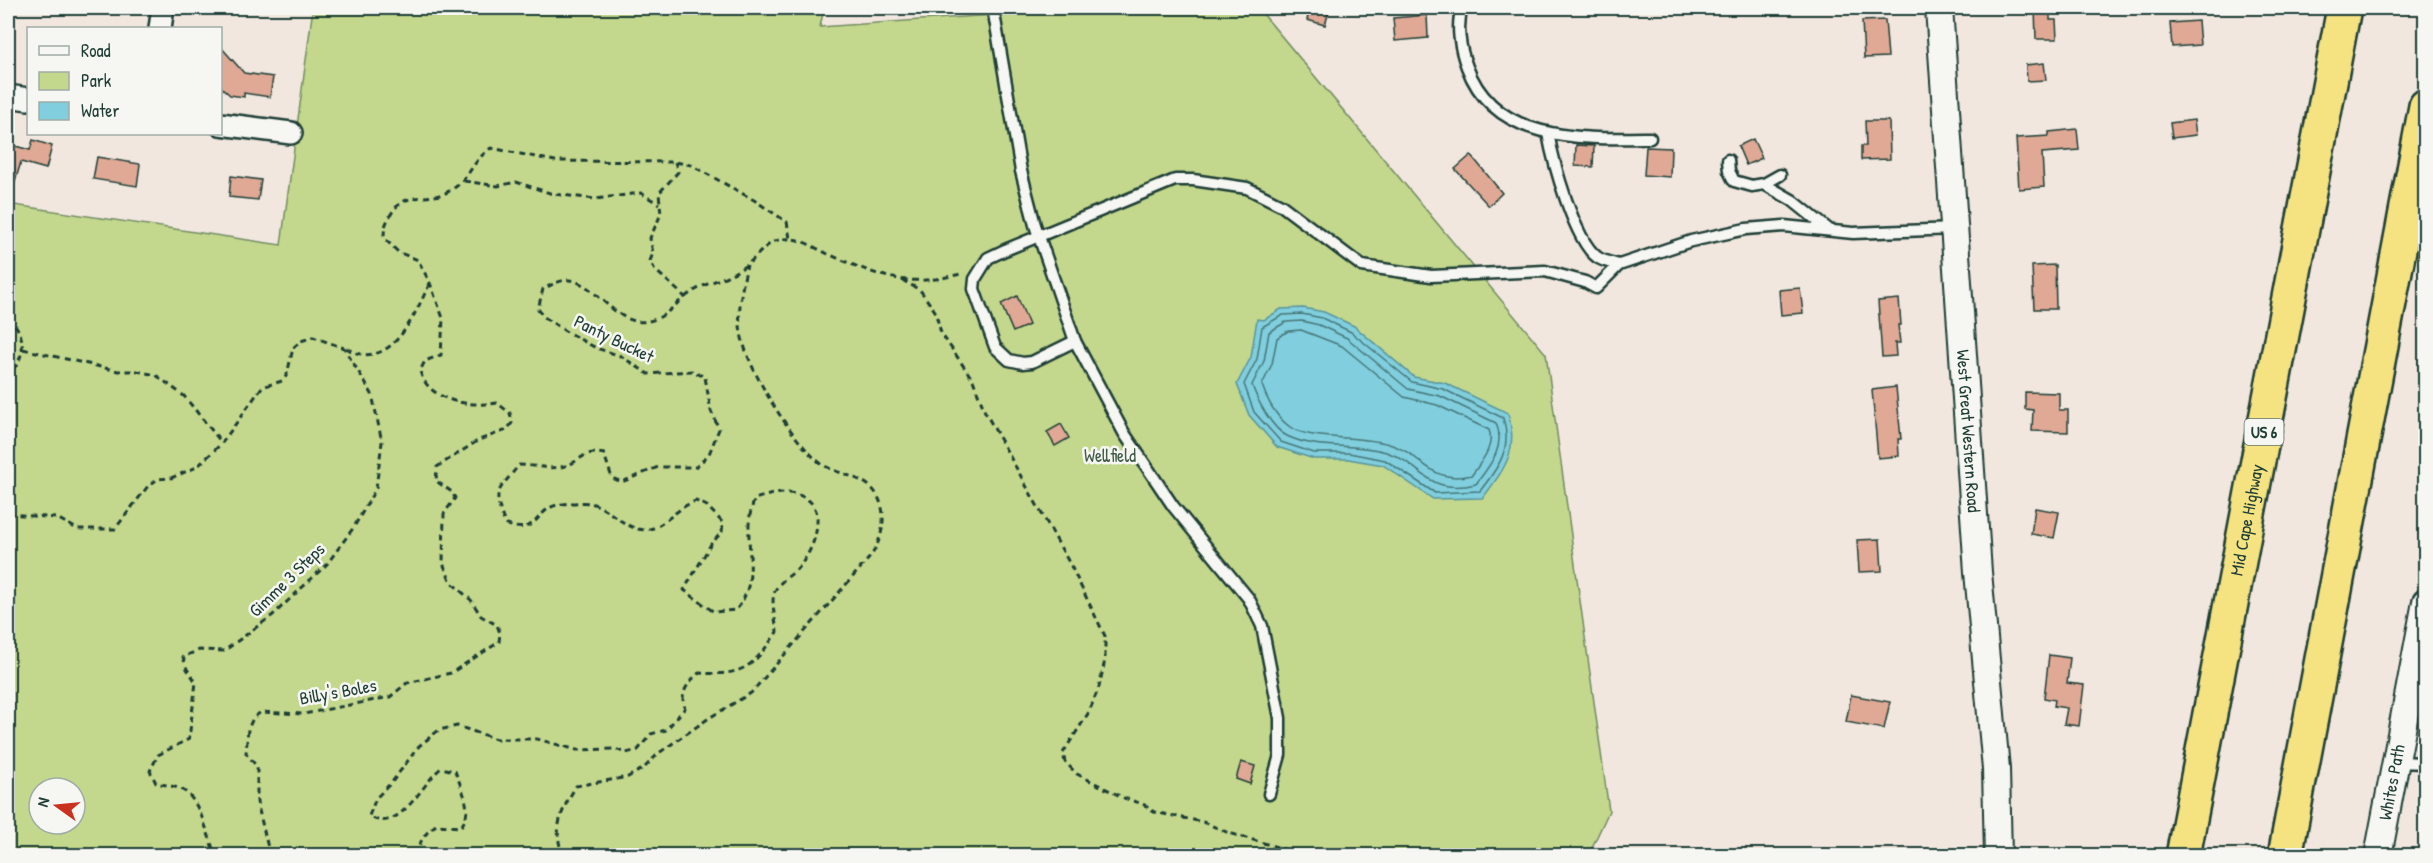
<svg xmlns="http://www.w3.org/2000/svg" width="2433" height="863" viewBox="0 0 2433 863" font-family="'Patrick Hand',sans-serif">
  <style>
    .green { fill: #c3d88d; stroke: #718a60; stroke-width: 1.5; fill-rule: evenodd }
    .water { fill: #80cede; stroke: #59949a; stroke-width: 1.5 }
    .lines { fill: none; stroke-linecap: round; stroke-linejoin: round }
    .shore { stroke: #467778; stroke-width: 1.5 }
    .building { fill: #dfa995; stroke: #1f3d34; stroke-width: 1.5 }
    .service-casing { stroke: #1f3d34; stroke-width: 15 }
    .minor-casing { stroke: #1f3d34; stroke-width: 26 }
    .tertiary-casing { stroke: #1f3d34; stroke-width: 30 }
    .motorway-casing { stroke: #1f3d34; stroke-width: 38 }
    .path { stroke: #1f3d34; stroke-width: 3; stroke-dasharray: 6 4.5; stroke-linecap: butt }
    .service { stroke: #f6f6f2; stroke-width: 10 }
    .minor { stroke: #f6f6f2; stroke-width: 21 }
    .tertiary { stroke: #f6f6f2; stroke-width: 26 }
    .motorway { stroke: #f5e382; stroke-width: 33 }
    .labels { text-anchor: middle; stroke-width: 5; stroke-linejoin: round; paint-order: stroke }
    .shield { fill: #f6f6f2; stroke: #60746d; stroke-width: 1.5 }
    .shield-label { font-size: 16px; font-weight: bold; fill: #1f3d34 }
    .street-label { font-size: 18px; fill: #1f3d34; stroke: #f6f6f2 }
    .park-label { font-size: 18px; fill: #405c46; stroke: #f6f6f2 }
  </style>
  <rect width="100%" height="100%" fill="#f1e7df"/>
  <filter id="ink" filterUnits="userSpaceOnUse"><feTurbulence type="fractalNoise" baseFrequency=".0167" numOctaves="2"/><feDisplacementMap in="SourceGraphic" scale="12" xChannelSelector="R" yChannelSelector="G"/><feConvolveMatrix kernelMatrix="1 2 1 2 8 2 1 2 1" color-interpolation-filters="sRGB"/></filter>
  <g filter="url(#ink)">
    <path class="green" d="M313,8H824L820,27L1092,8H1258L1546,354L1609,811L1588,856L8,855V204L281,245ZM39,788H75V824H39Z"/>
    <path class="water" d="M1303,308L1324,312L1354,326L1414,377L1445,383L1508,413C1519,452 1505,467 1483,498L1433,499L1383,465L1348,459H1314L1277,447L1249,415L1237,384L1251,357L1257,319L1264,320L1281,309Z"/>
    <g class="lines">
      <g class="shore">
        <path d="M1302,314L1322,318L1351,332L1412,382L1443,389L1503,418C1513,448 1498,468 1480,491L1435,493L1385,460L1349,453H1314L1281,442L1254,412L1244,384L1257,359L1262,327L1283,315Z"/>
        <path d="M1302,321L1319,325L1347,338L1408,389L1440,396L1496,423C1506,447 1490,465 1476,484C1425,496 1424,464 1386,452C1354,442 1318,451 1287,436C1272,429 1257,400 1252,385L1264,361L1269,332L1286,322Z"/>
        <path d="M1301,330L1342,346L1404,397L1437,405L1489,430C1495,446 1481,462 1472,475C1428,485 1424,454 1389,444C1363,435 1308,441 1290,427C1276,417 1267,400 1262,385L1272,364L1277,338L1288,331Z"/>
      </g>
    </g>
    <g class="building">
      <polygon points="1310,8 1330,8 1325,25 1307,20"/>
      <polygon points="2035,8 2050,8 2050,20 2056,20 2057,39 2036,39"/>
      <polygon points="1427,15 1428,38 1395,41 1393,18"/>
      <polygon points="1885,20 1888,57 1864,58 1862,21"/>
      <polygon points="2198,21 2200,45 2172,47 2170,23"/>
      <polygon points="220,46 244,73 273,77 270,97 244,93 244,97 230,95 220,86"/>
      <polygon points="2044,63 2046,80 2027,81 2026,65"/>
      <polygon points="2194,120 2196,135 2172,138 2170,123"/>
      <polygon points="1865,121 1889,121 1890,159 1861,160 1861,146 1866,146"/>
      <polygon points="2077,129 2079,150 2042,153 2044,187 2019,189 2016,138 2049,136 2049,132"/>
      <polygon points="1753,139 1762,158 1746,165 1738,146"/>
      <polygon points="33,140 52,146 46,169 21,162 11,195 8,195 8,144 30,150"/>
      <polygon points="1576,145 1594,146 1593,167 1575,166"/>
      <polygon points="1646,147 1671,148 1670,177 1644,175"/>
      <polygon points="1471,155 1502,193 1489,206 1455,169"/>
      <polygon points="97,157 140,164 137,186 93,179"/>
      <polygon points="231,176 261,180 258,200 229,197"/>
      <polygon points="2055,265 2056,309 2034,309 2032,266"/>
      <polygon points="1800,288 1803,313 1781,315 1779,290"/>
      <polygon points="1017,296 1029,325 1013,332 1001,304"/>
      <polygon points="1899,299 1901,325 1898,325 1900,343 1895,343 1896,356 1882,357 1878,301"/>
      <polygon points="1896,387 1901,439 1898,439 1899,456 1878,458 1872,390"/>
      <polygon points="2025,392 2059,393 2059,410 2068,410 2068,432 2032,431 2033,410 2025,409"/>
      <polygon points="1061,424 1069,438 1055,446 1047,432"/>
      <polygon points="2035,508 2059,512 2054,538 2031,534"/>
      <polygon points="1880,539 1882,571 1859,572 1857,540"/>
      <polygon points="2049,655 2070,658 2067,683 2084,685 2079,726 2064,724 2067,708 2054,706 2055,700 2044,698"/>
      <polygon points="1851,695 1890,702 1884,729 1846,722"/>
      <polygon points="1241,762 1255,766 1250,784 1236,779"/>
    </g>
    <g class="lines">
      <defs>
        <g id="service">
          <polyline points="993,8 1021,171 1035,225 1075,341 1124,433 1173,506 1249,599 1262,626 1280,718 1280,755 1269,794"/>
          <path d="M1462,8C1456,26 1460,49 1467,67C1495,143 1582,139 1650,138"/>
          <path d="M1548,133C1553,161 1574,240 1597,257C1602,261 1612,263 1619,265"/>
          <polyline points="1728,160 1729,171 1734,181 1752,186 1764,184"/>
          <polyline points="1780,175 1764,184 1792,200 1828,229"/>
          <polyline points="1075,341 1032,362 1023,363 1009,360 995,347 974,289 975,279 988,258 1005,250 1175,180 1193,180 1247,188 1281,205 1362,266 1431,276 1545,271 1585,282 1596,288 1619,265 1691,241 1746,229 1784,226 1853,233 1954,229"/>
          <polyline points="2396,762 2426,763"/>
        </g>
        <g id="minor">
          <polyline points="160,28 163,8"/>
          <polyline points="8,96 28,99"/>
          <polyline points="220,124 291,133"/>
        </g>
        <g id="tertiary">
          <path id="s1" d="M1939,8L1978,572L1996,769L1998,856"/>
          <path id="s2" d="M2378,856L2426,602"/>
        </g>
        <g id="motorway">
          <path id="s3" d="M2183,856L2344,8"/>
          <polyline points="2285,856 2426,106"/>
        </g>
      </defs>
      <use href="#service" class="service-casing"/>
      <use href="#minor" class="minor-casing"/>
      <use href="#tertiary" class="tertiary-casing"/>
      <use href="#motorway" class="motorway-casing"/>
      <g class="path">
        <polyline points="464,181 498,186 516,182 553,194 595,199 641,193 659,204"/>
        <polyline points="902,280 920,290 935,311 941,333 973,380 985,412 1071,566 1105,636 1105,660 1099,687 1089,712 1063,753 1065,762 1077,774 1124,798 1143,804 1154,812 1203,822 1229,833 1284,849"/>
        <path d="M685,297C704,282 725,280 745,266C760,256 767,237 790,239C802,239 817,249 828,254C881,277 905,289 964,273"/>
        <path d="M8,317C23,331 27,348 16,366L8,370"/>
        <path d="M346,348C391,375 415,313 430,283"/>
        <polyline points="23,349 118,371 137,371 156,375 184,396 222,443"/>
        <path d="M8,514L57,518L77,529H115L148,486L158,479L171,478L197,467L222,443L262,387L282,381L287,375L293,348L301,341L313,337L344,348L372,394L382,442L376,488L354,527L327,564L273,615L224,651L199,650L183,657L187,669L196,682L189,739L158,755L150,771L156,783C165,785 176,786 184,791C199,800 210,839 215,856"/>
        <path d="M270,856L257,802V767L246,753L248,729L253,718L261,712L304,714L390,697L407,683L451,673L499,642L500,633L497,625L481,616L471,600L451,582L443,563L444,514L455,498L452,492L436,481L437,467L479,440L507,430L512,423L510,413L497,403C471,407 428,402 420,371L425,361L441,355L443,318L430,283L418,260L398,252L384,238C384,229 385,224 390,216C406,186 430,206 454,188C471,176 472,161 491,148L555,161L675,162L691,165L754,200L787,222L790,238"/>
        <path d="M417,856C420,840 423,835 436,825L460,827C475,812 461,788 455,771L441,768C422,783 399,836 369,816L376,798L392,782L419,746L439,730L457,726L496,739H537L577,750L615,749L626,753L638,750L651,734L666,730L685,708C679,694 688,682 699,673C743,676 752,668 777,632C776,620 770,602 775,591C780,581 787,578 795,571C808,558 817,539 817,521C818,511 813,502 805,498C790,489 770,494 755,499C738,535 765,575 736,610L714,612L684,590L711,544L722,532L723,523L707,506L696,501C678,507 668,522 653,528C629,537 611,507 590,503C581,502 566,503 557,505C535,510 538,537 505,524C492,489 497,493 519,465C535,465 553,471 568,465C583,459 584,450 604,454L612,478L622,482L658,467H696L709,454L719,429L711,411L705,377L692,371L648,374L621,356L596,348L565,331L544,317L538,309L543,289C551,285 559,280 569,280C600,283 619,338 660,317C669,312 677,303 685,297L655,270L650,261L653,253L650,238L661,214L659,193L678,172L675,162"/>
        <path d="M563,856C552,827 562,810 576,786L628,777L644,768L659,753L709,718L751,693L871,556C883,537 889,512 875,492C863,475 835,475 819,462C791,439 747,369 741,333C737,310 742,288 747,265"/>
      </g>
      <use href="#service" class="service"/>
      <use href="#minor" class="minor"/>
      <use href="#tertiary" class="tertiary"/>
      <use href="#motorway" class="motorway"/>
    </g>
  </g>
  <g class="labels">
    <rect class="shield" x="2244.5" y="419" width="39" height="26" rx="4.5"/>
    <g class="shield-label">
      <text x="2264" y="438">US 6</text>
    </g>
    <g class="street-label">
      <text transform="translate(614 339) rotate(26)" y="6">Panty Bucket</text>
      <text dy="6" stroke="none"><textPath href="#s1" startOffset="424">West Great Western Road</textPath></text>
      <text dy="6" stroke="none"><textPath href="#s3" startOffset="342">Mid Cape Highway</textPath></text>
      <text transform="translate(287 580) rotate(-44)" y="6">Gimme 3 Steps</text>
      <text transform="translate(338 692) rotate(-10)" y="6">Billy's Boles</text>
      <text dy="6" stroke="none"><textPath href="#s2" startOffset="75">Whites Path</textPath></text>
    </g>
    <g class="park-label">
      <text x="1110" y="462">Wellfield</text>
    </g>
  </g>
  <rect width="2433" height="863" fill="none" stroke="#f6f6f2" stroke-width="30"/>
  <rect x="15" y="15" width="2403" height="833" fill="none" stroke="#1f3d34" stroke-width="2" filter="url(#ink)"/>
  <rect x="27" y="27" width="195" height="108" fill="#f6f6f2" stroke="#a0aca6" stroke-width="1.5"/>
  <rect x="39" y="46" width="30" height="9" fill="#f6f6f2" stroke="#a0aca6" stroke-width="1.5"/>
  <text x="81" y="57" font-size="18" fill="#1f3d34">Road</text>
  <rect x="39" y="72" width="30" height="18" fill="#c3d88d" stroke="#a0aca6" stroke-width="1.5"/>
  <text x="81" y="87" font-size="18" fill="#1f3d34">Park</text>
  <rect x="39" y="102" width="30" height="18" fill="#80cede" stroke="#a0aca6" stroke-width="1.5"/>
  <text x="81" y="117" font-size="18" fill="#1f3d34">Water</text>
  <g transform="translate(57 806) rotate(285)"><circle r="28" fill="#f6f6f2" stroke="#a0aca6" stroke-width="1.5"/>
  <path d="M0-4.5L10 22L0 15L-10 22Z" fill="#c8321e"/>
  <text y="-9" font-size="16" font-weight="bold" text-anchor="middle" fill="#1f3d34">N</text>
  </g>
</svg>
